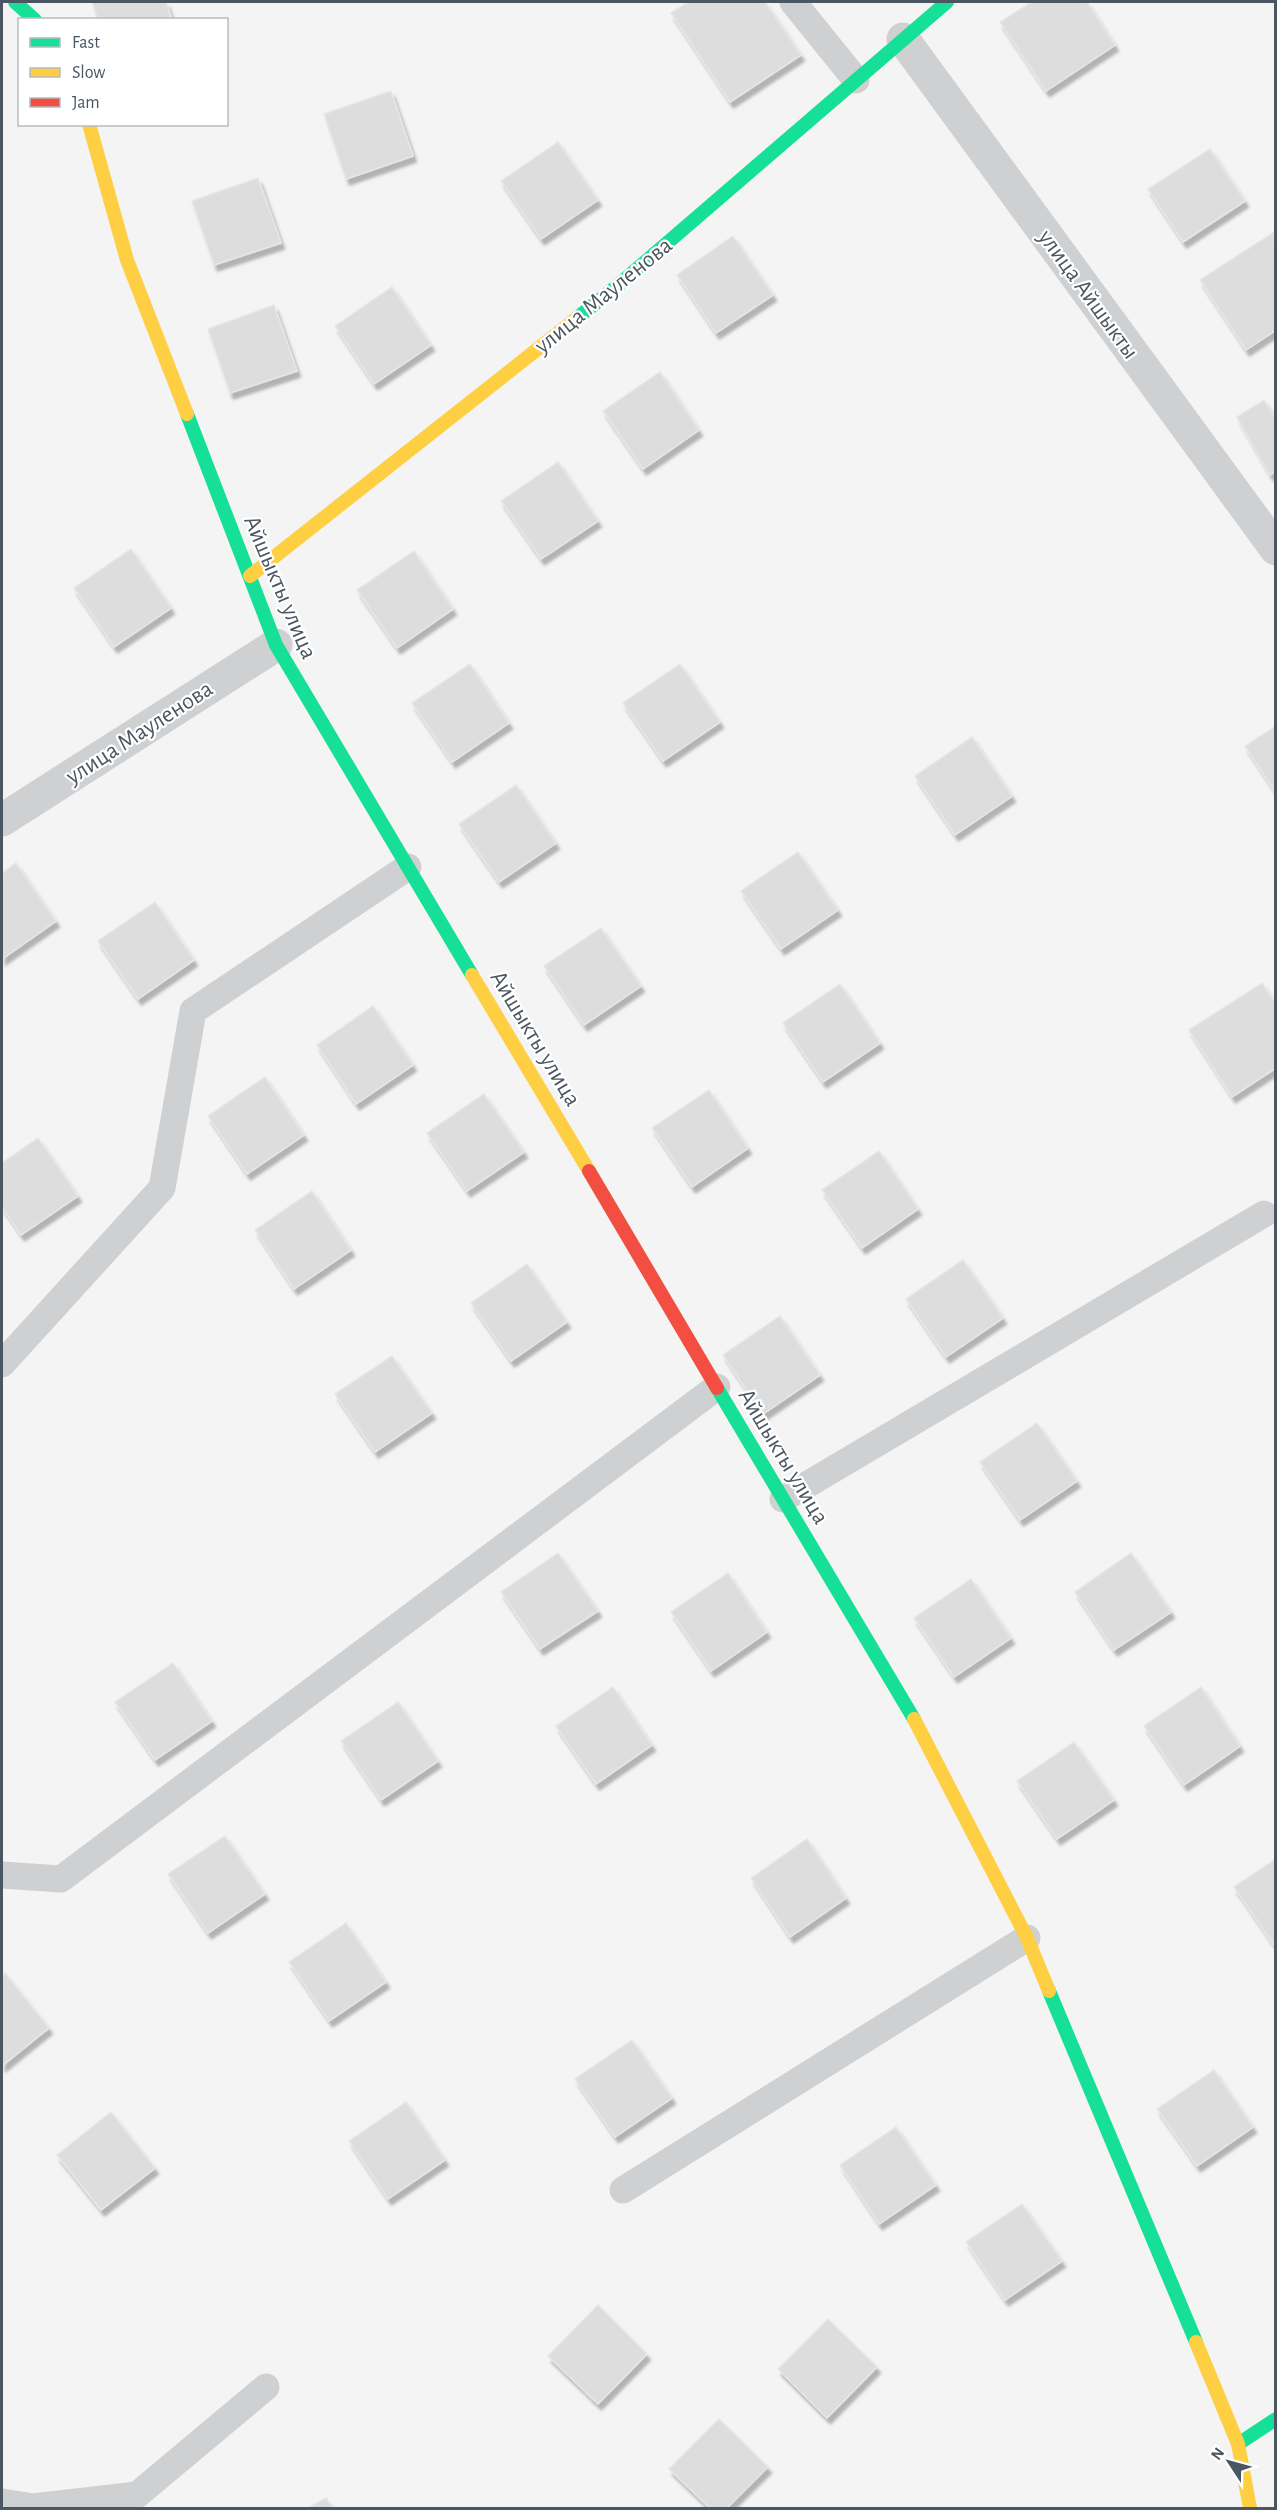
<svg xmlns="http://www.w3.org/2000/svg" width="1277" height="2510" viewBox="0 0 1277 2510" font-family="'Alegreya Sans',sans-serif">
  <style>
    .building { fill: #ddddde; stroke: #e5e6e7; stroke-width: 1.5; filter: url(#shadow) }
    .lines { fill: none; stroke-linecap: round; stroke-linejoin: round }
    .lane { stroke: #ced0d2; stroke-width: 27 }
    .street { stroke: #ced0d2; stroke-width: 33 }
    .fast { stroke: #16e098; stroke-width: 14 }
    .slow { stroke: #ffcf43; stroke-width: 14 }
    .jam { stroke: #f24e42; stroke-width: 14 }
    .labels { text-anchor: middle; stroke-width: 4.5; stroke-linejoin: round; paint-order: stroke }
    .street-label { font-size: 24px; fill: #4a5661; stroke: #fff }
  </style>
  <defs>
    <filter id="shadow"><feDropShadow dx="3.5" dy="6" stdDeviation="1.5" flood-color="#0004"/></filter>
  </defs>
  <rect width="100%" height="100%" fill="#f4f4f4"/>
  <g class="building">
    <polygon points="92,2 166,2 172,20 98,20"/>
    <polygon points="688,2 765,2 801,55 730,102 671,13"/>
    <polygon points="1032,2 1087,2 1115,45 1046,91 1000,22"/>
    <polygon points="391,91 413,156 346,179 324,114"/>
    <polygon points="558,142 598,200 541,239 501,181"/>
    <polygon points="1210,149 1245,201 1183,242 1148,189"/>
    <polygon points="258,178 281,243 214,265 192,201"/>
    <polygon points="1274,232 1276,330 1246,350 1200,280"/>
    <polygon points="733,236 773,295 716,333 677,275"/>
    <polygon points="392,287 431,345 374,384 335,326"/>
    <polygon points="274,305 297,371 230,393 208,329"/>
    <polygon points="660,372 699,430 643,469 603,411"/>
    <polygon points="1264,400 1276,421 1276,471 1270,475 1237,417"/>
    <polygon points="558,462 598,521 541,559 501,501"/>
    <polygon points="131,549 171,608 114,647 74,588"/>
    <polygon points="414,551 453,609 397,648 357,590"/>
    <polygon points="470,664 509,723 452,762 412,703"/>
    <polygon points="680,664 720,722 663,761 623,703"/>
    <polygon points="1276,726 1276,793 1245,746"/>
    <polygon points="972,737 1012,796 955,835 915,776"/>
    <polygon points="516,785 556,843 499,882 459,824"/>
    <polygon points="798,852 838,910 781,949 741,891"/>
    <polygon points="16,863 56,921 2,959 2,873"/>
    <polygon points="155,902 194,960 138,999 98,941"/>
    <polygon points="601,928 641,986 584,1025 544,966"/>
    <polygon points="1262,983 1276,1004 1276,1068 1232,1097 1189,1030"/>
    <polygon points="840,984 880,1043 823,1082 783,1023"/>
    <polygon points="373,1006 413,1065 356,1104 317,1045"/>
    <polygon points="265,1077 304,1135 247,1174 208,1116"/>
    <polygon points="709,1090 748,1148 692,1187 652,1128"/>
    <polygon points="484,1094 524,1152 467,1191 427,1133"/>
    <polygon points="38,1138 78,1196 21,1235 2,1207 2,1163"/>
    <polygon points="879,1151 918,1209 862,1248 822,1190"/>
    <polygon points="312,1191 351,1250 294,1289 255,1230"/>
    <polygon points="963,1260 1003,1318 946,1357 906,1299"/>
    <polygon points="527,1264 567,1322 511,1361 471,1303"/>
    <polygon points="780,1316 820,1375 763,1414 723,1355"/>
    <polygon points="392,1356 432,1413 375,1452 335,1394"/>
    <polygon points="1037,1423 1077,1481 1020,1520 980,1462"/>
    <polygon points="558,1553 598,1611 540,1649 501,1592"/>
    <polygon points="1131,1553 1171,1612 1114,1650 1075,1592"/>
    <polygon points="728,1573 767,1632 711,1671 671,1612"/>
    <polygon points="971,1579 1011,1638 954,1677 914,1618"/>
    <polygon points="173,1663 212,1721 155,1760 115,1702"/>
    <polygon points="613,1687 652,1745 596,1784 556,1726"/>
    <polygon points="1201,1687 1240,1746 1184,1785 1144,1726"/>
    <polygon points="398,1702 438,1761 381,1800 341,1741"/>
    <polygon points="1074,1742 1114,1800 1057,1839 1017,1781"/>
    <polygon points="225,1836 265,1894 208,1933 168,1874"/>
    <polygon points="807,1839 846,1898 790,1937 751,1878"/>
    <polygon points="1276,1859 1276,1944 1274,1945 1234,1887"/>
    <polygon points="346,1923 386,1982 329,2021 289,1962"/>
    <polygon points="5,1973 49,2028 2,2066 2,1976"/>
    <polygon points="632,2040 672,2098 615,2137 575,2079"/>
    <polygon points="1214,2070 1253,2127 1197,2166 1157,2109"/>
    <polygon points="406,2102 445,2160 388,2199 349,2141"/>
    <polygon points="111,2112 155,2168 101,2210 57,2155"/>
    <polygon points="896,2127 936,2185 879,2224 840,2165"/>
    <polygon points="1022,2204 1062,2261 1005,2300 966,2242"/>
    <polygon points="598,2305 647,2354 598,2404 548,2356"/>
    <polygon points="828,2319 877,2367 827,2418 778,2369"/>
    <polygon points="719,2419 768,2467 727,2508 710,2508 669,2469"/>
    <polygon points="326,2498 333,2508 308,2508"/>
  </g>
  <g class="lines">
    <g class="lane">
      <polyline points="793,2 856,80"/>
      <polyline points="2,1364 162,1188 193,1011 408,867"/>
      <polyline points="783,1499 1264,1214"/>
      <polyline points="2,1875 61,1879 717,1387"/>
      <polyline points="623,2190 1027,1938"/>
      <polyline points="2,2502 33,2507 137,2495 266,2387"/>
    </g>
    <g class="street">
      <polyline points="903,39 1276,549"/>
      <polyline points="2,820 276,645"/>
    </g>
    <g class="fast">
      <polyline points="15,2 35,20"/>
      <polyline points="577,318 616,287 947,2"/>
      <polyline points="187,414 276,645 472,975"/>
      <polyline points="717,1388 914,1719"/>
      <polyline points="1049,1991 1196,2342"/>
      <polyline points="1238,2444 1276,2419"/>
    </g>
    <g class="slow">
      <polyline points="89,124 127,260 187,414"/>
      <polyline points="250,576 577,318"/>
      <polyline points="472,975 589,1171"/>
      <polyline points="914,1719 1027,1938 1049,1991"/>
      <polyline points="1196,2342 1238,2444 1250,2508"/>
    </g>
    <polyline class="jam" points="589,1171 717,1388"/>
  </g>
  <g class="labels">
    <g class="street-label">
      <text transform="translate(1089 294) rotate(54)" y="8">улица Айшыкты</text>
      <text transform="translate(603 295) rotate(-39)" y="8">улица Мауленова</text>
      <text transform="translate(281 587) rotate(67)" y="8">Айшыкты улица</text>
      <text transform="translate(139 732) rotate(-33)" y="8">улица Мауленова</text>
      <text transform="translate(536 1038) rotate(59)" y="8">Айшыкты улица</text>
      <text transform="translate(784 1456) rotate(59)" y="8">Айшыкты улица</text>
    </g>
  </g>
  <rect width="1277" height="2510" fill="none" stroke="#4a5661" stroke-width="6"/>
  <rect x="18" y="18" width="210" height="108" fill="#ffffff" stroke="#b7bbc0" stroke-width="1.5"/>
  <rect x="30" y="38" width="30" height="9" fill="#16e098" stroke="#b7bbc0" stroke-width="1.5"/>
  <text x="72" y="48" font-size="18" fill="#4a5661">Fast</text>
  <rect x="30" y="68" width="30" height="9" fill="#ffcf43" stroke="#b7bbc0" stroke-width="1.5"/>
  <text x="72" y="78" font-size="18" fill="#4a5661">Slow</text>
  <rect x="30" y="98" width="30" height="9" fill="#f24e42" stroke="#b7bbc0" stroke-width="1.5"/>
  <text x="72" y="108" font-size="18" fill="#4a5661">Jam</text>
  <g transform="translate(1229 2462) rotate(306)" stroke="#ffffff" stroke-width="4.5" paint-order="stroke">
  <path d="M0-4.5L10 22L0 15L-10 22Z" fill="#4a5661"/>
  <text y="-9" font-size="16" font-weight="bold" text-anchor="middle" fill="#4a5661">N</text>
  </g>
</svg>
